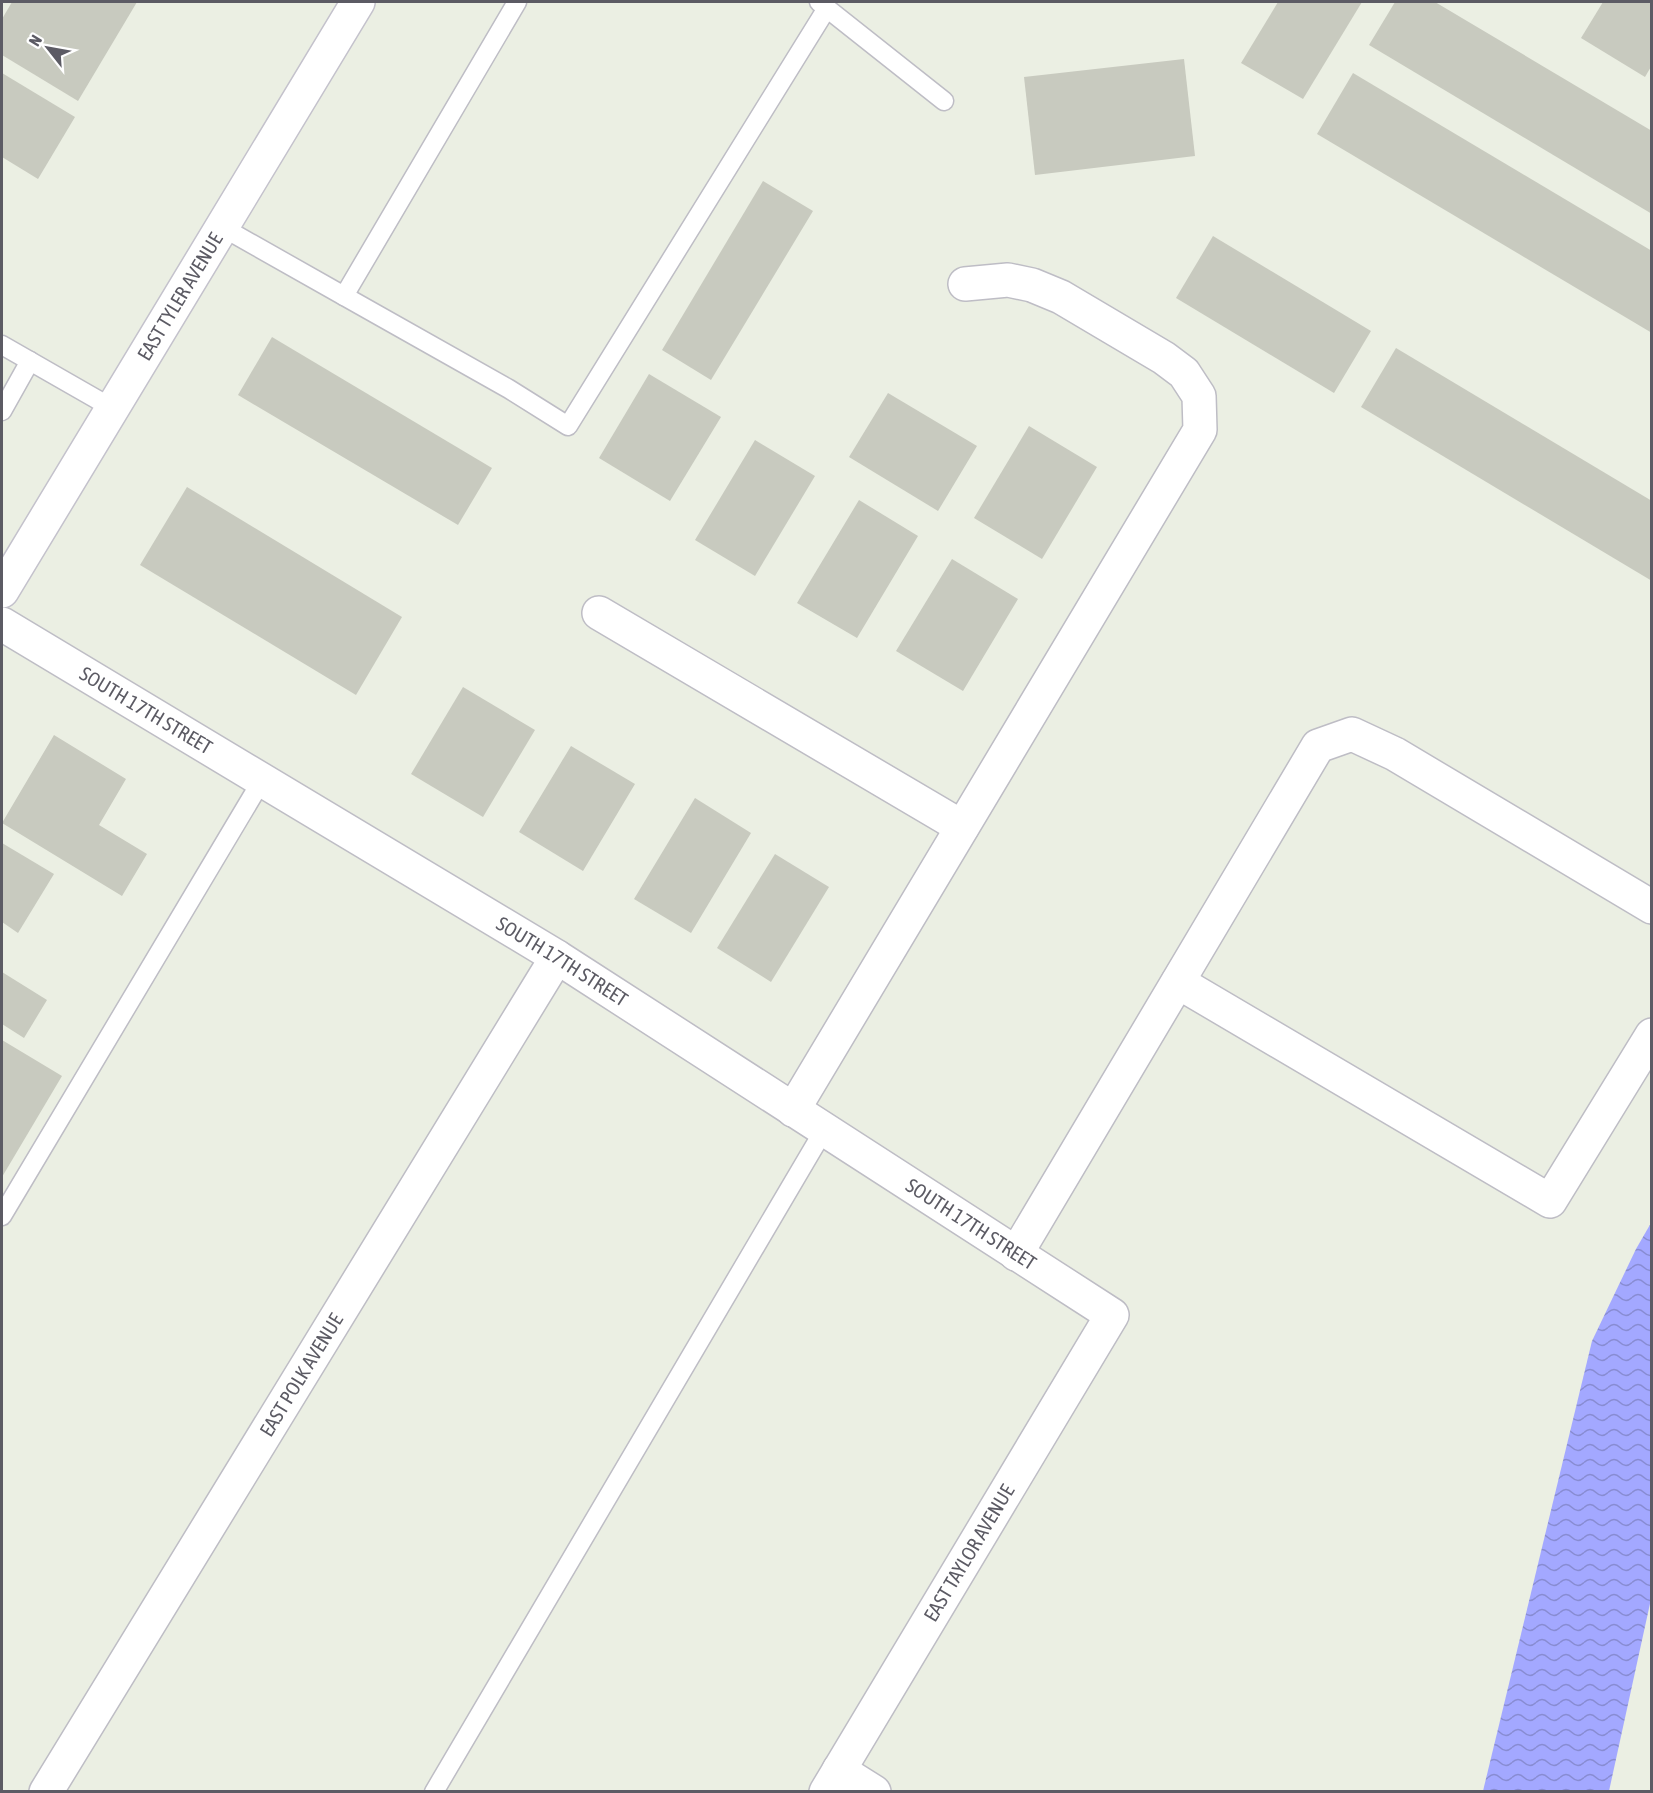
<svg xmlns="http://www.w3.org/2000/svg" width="1653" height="1793" viewBox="0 0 1653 1793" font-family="'Asap Condensed',sans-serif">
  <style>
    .water { fill: url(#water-waves) }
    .building { fill: #c8cabf }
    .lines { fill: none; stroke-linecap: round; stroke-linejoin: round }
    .service-casing { stroke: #bebdc5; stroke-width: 21 }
    .minor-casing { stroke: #bebdc5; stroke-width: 36 }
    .secondary-casing { stroke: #c4c2cc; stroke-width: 36 }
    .service { stroke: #fff; stroke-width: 18 }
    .minor { stroke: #fff; stroke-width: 33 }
    .secondary { stroke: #fff; stroke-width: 33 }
    .labels { text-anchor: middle; stroke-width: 4.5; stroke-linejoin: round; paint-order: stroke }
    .street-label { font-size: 20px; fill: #5c5b64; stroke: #fff }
  </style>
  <defs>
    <pattern id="water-waves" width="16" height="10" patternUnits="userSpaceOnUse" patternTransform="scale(1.5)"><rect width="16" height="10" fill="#a3a8ff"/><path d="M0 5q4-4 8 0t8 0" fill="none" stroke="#888cd2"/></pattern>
  </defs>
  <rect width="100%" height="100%" fill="#ebefe3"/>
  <polygon class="water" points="1651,1223 1651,1599 1609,1791 1483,1791 1592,1341 1636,1249"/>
  <g class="building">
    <polygon points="12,2 137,2 78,101 2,55 2,19"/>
    <polygon points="1278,2 1362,2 1303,99 1241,63"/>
    <polygon points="1395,2 1435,2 1652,131 1652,214 1369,45"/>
    <polygon points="1603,2 1652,2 1652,65 1645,77 1581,38"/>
    <polygon points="1184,59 1195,156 1035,175 1024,77"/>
    <polygon points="2,73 75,117 38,179 2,157"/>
    <polygon points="1353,73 1652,251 1652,333 1317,134"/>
    <polygon points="763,181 813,211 711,380 662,350"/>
    <polygon points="1213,236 1371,331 1334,393 1176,298"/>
    <polygon points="272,337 492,468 458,525 238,395"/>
    <polygon points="1396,348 1652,501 1652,581 1361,407"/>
    <polygon points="649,374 721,417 670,501 599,458"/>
    <polygon points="888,393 977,446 938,511 849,457"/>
    <polygon points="1029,426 1097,467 1042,559 974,518"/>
    <polygon points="755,440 815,476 755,576 695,540"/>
    <polygon points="187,487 402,617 356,695 140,565"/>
    <polygon points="859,500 918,536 857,638 797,603"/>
    <polygon points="952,559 1018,599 963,691 896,651"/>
    <polygon points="463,687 535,730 483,817 411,774"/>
    <polygon points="54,735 126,779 99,825 147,854 122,896 2,823"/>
    <polygon points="571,746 635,784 583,871 519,832"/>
    <polygon points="695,798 751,833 691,933 634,899"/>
    <polygon points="2,843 54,874 18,933 2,922"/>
    <polygon points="775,854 829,887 771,982 717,948"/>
    <polygon points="2,972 47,1000 24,1038 2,1024"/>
    <polygon points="2,1040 62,1076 2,1177"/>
  </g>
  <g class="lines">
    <defs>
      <g id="service">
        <polyline points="819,2 944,101"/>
        <polyline points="222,227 344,296 517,2"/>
        <polyline points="344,296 509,389 568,426 827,8"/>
        <polyline points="2,345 112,408"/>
        <polyline points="2,411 30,361"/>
        <polyline points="2,1216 262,780"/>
        <polyline points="434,1792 824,1130"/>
      </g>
      <g id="minor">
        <polyline points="599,613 962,827"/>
        <path id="s1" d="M2,624L557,957L1112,1315L826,1792"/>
        <polyline points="1178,982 1550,1201 1652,1035"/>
        <polyline points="793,1110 1200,430 1199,396 1184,373 1164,358 1061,297 1032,285 1008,280 965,284"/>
        <polyline points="1016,1254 1318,746 1352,734 1395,754 1652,907"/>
        <polyline points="839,1770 874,1792"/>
        <path id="s2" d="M46,1792L557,957"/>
      </g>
      <g id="secondary">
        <path id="s3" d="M2,591L358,2"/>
      </g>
    </defs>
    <use href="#service" class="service-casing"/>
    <use href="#minor" class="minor-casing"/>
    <use href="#secondary" class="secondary-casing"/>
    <use href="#service" class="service"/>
    <use href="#minor" class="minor"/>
    <use href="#secondary" class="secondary"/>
  </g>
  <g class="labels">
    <g class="street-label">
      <text dy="7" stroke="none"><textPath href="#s3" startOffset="344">EAST TYLER AVENUE</textPath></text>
      <text dy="7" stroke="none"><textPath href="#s1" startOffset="168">SOUTH 17TH STREET</textPath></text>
      <text dy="7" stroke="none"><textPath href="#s1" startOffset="654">SOUTH 17TH STREET</textPath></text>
      <text dy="7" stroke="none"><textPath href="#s1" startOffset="1140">SOUTH 17TH STREET</textPath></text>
      <text dy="7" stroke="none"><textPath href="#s2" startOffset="489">EAST POLK AVENUE</textPath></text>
      <text transform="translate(969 1553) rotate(-59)" y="7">EAST TAYLOR AVENUE</text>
    </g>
  </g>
  <rect width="1653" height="1793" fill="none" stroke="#5c5b64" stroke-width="6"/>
  <g transform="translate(48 48) rotate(301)" stroke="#ffffff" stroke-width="4.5" paint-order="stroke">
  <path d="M0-4.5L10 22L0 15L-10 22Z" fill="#5c5b64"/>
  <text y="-9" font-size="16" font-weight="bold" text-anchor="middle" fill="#5c5b64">N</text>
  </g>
</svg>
